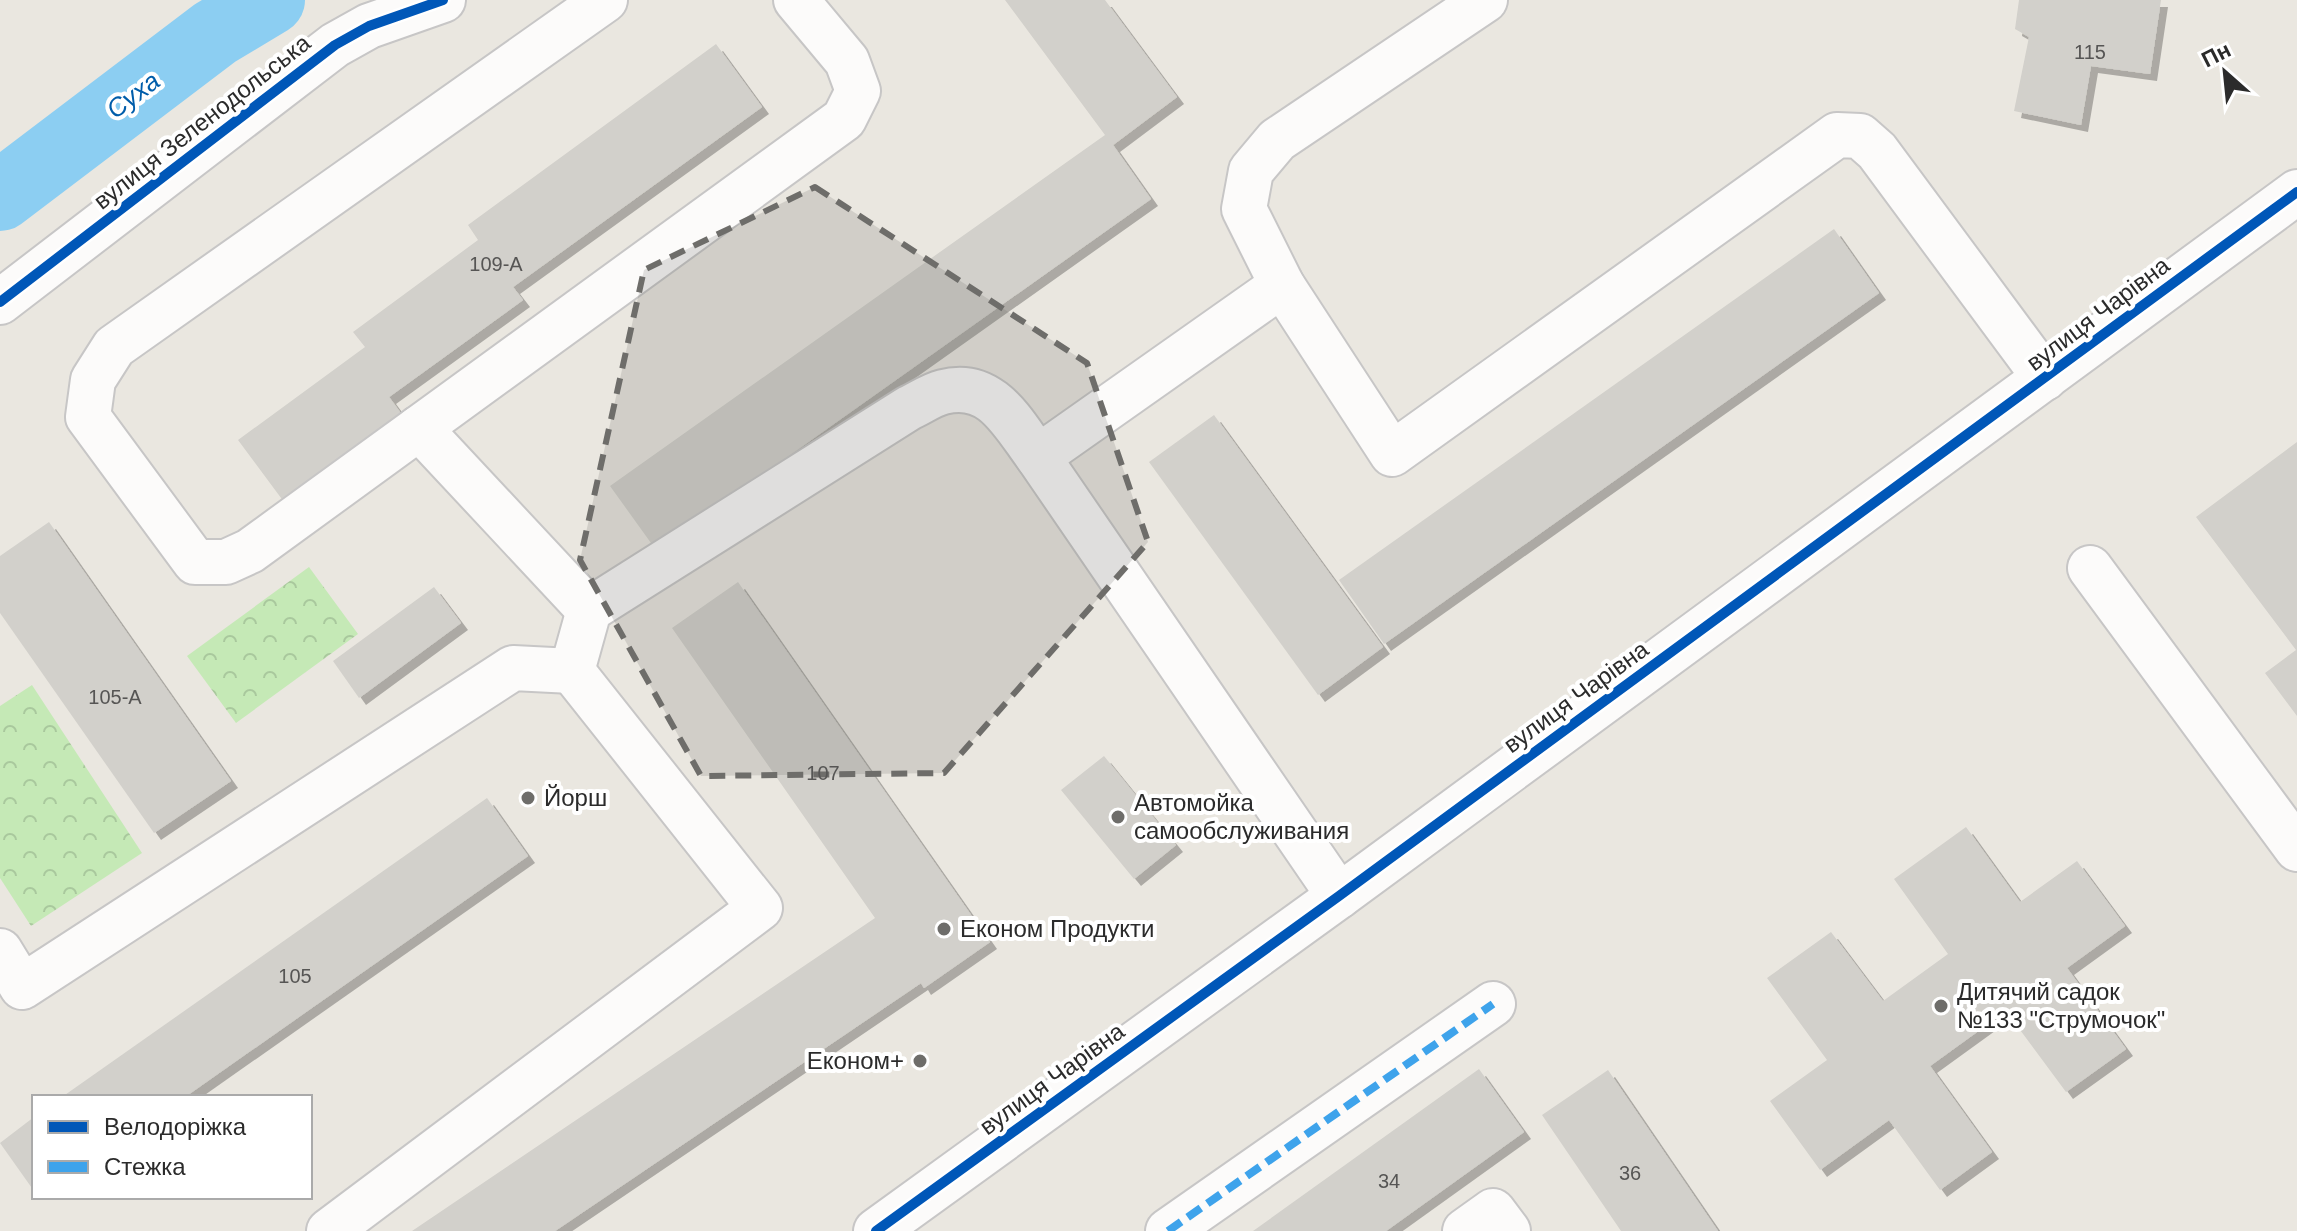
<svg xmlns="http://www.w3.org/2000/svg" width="2297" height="1231" viewBox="0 0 2297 1231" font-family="Arial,sans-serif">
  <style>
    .park { fill: url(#park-crowns) }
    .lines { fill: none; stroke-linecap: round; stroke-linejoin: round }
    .river { stroke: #8ccef2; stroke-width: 70 }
    .building { fill: #d2d0cb; filter: url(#shadow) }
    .minor-casing { stroke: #c7c6c6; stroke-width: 48 }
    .minor { stroke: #fcfbfa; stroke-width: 44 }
    .quiet { stroke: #3ea3eb; stroke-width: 8; stroke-dasharray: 16 8; stroke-linecap: butt }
    .cycleway-casing { stroke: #fff; stroke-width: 15 }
    .cycleway { stroke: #0057b8; stroke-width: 10 }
    .marked { fill: #6e6d6a; fill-opacity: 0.2; stroke: #6e6d6a; stroke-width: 6; stroke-dasharray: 16 10; stroke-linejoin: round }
    .poi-dot { fill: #6e6d6a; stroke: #fff; stroke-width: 3 }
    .labels { text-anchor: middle; stroke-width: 8; stroke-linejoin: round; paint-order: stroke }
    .number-label { font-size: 20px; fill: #565554 }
    .street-label { font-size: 24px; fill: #2b2b2b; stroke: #fff }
    .poi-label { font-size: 24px; fill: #2b2b2b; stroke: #fff; text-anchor: start }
    .water-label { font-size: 26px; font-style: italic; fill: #005daa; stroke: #fff }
  </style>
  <defs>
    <pattern id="park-crowns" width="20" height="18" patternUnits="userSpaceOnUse" patternTransform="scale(2)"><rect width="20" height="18" fill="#c5e9b6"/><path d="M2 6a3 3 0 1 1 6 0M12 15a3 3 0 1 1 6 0" fill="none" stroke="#a9c89d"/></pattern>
    <filter id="shadow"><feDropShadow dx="7" dy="7" stdDeviation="0" flood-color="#0004"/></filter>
  </defs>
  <rect width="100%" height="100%" fill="#eae7e0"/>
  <g class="park">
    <polygon points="309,567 358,634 236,723 187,656"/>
    <polygon points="32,685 142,853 31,926 0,878 0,706"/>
  </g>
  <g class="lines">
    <polyline class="river" points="0,196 215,33 270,0"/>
  </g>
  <g class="building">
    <polygon points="1005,0 1105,0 1177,97 1113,145 1151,199 656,550 610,486 1105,135"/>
    <polygon points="2019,0 2161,0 2150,74 2091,66 2081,125 2014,111 2029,37 2015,29"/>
    <polygon points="716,44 762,107 513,287 523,300 389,397 403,416 284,502 238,440 365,347 353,332 478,240 468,225"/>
    <polygon points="1834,229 1879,293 1384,644 1339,580"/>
    <polygon points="1214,415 1383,647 1318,695 1149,462"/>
    <polygon points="2297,442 2297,716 2265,673 2296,650 2196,517"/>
    <polygon points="49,522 231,781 154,833 0,613 0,556"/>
    <polygon points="738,582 990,942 924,988 921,983 555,1231 412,1231 875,918 672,628"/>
    <polygon points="434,587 461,623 359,698 333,661"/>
    <polygon points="1104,756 1176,845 1134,879 1061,790"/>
    <polygon points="487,798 528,856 185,1097 62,1097"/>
    <polygon points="1966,827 2020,902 2077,861 2125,926 2067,968 2126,1049 2066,1092 2006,1011 1930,1066 1992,1152 1940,1190 1889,1120 1820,1170 1770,1101 1827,1060 1767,978 1831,932 1883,1001 1948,954 1894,879"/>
    <polygon points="1479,1069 1524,1132 1386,1231 1253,1231"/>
    <polygon points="1608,1070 1718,1231 1621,1231 1542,1115"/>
    <polygon points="34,1117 34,1191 0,1143"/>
  </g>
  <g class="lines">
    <defs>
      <g id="minor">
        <polyline points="605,0 114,347 93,380 88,417 195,562 226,562 250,551 844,119 858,91 847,61 796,0"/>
        <polyline points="1485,0 1277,140 1251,171 1244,209 1282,285 1392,454 1837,135 1860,136 1877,151 2045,378"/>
        <polyline points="0,302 335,45 369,26 443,0"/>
        <polyline points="419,428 589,610"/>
        <polyline points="1038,457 1282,285"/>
        <polyline points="2090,568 2297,849"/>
        <path d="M0,951L22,987L513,668L572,671L589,610L909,408C920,403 931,395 943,392C992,379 1013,424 1038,457L1339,896"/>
        <polyline points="329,1231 760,908 572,671"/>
        <polyline points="876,1231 1339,896 2297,192"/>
        <polyline points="1168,1231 1493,1004"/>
        <polyline points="1465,1231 1493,1211 1508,1231"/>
      </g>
    </defs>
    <use href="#minor" class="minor-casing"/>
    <use href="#minor" class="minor"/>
    <polyline class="quiet" points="1168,1231 1493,1004"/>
    <defs>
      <g id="cycleway">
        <polyline points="0,302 335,45 369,26 443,0"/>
        <polyline points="876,1231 1339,896 2297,192"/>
      </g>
    </defs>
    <use href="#cycleway" class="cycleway-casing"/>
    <use href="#cycleway" class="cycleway"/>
  </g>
  <path class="marked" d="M815,187L1087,363L1148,542L944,773L701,776L580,560L644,270Z"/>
  <g class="poi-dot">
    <circle cx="528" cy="798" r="8"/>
    <circle cx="1118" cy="817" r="8"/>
    <circle cx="944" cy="929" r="8"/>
    <circle cx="1941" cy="1006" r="8"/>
    <circle cx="920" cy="1061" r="8"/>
  </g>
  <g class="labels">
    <g class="number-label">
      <text x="2090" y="59">115</text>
      <text x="496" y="271">109-А</text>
      <text x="115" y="704">105-А</text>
      <text x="823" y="780">107</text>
      <text x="295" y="983">105</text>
      <text x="1630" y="1180">36</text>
      <text x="1389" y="1188">34</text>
    </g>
    <g class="street-label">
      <text transform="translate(202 122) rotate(-38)" y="8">вулиця Зеленодольська</text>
      <text transform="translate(2098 314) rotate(-37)" y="8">вулиця Чарівна</text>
      <text transform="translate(1576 697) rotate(-36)" y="8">вулиця Чарівна</text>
      <text transform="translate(1052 1079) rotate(-36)" y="8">вулиця Чарівна</text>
    </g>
    <g class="poi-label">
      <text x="544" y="806">Йорш</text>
      <text x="1134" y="811">Автомойка<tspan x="1134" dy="28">самообслуживания</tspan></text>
      <text x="960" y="937">Економ Продукти</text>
      <text x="1957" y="1000">Дитячий садок<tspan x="1957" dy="28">№133 "Струмочок"</tspan></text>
      <text x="904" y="1069" text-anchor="end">Економ+</text>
    </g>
    <g class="water-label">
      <text transform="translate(133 95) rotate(-37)" y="9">Суха</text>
    </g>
  </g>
  <rect x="32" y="1095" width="280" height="104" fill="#ffffff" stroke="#aaaaaa" stroke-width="2"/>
  <rect x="48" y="1121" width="40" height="12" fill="#0057b8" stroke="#aaaaaa" stroke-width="2"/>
  <text x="104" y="1135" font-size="24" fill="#2b2b2b">Велодоріжка</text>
  <rect x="48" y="1161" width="40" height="12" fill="#3ea3eb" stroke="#aaaaaa" stroke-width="2"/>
  <text x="104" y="1175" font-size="24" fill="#2b2b2b">Стежка</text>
  <g transform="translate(2225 72) rotate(333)" stroke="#ffffff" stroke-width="6" paint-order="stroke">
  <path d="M0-6L14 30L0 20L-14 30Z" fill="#2b2b2b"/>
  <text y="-12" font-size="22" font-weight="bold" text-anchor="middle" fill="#2b2b2b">Пн</text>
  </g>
</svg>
